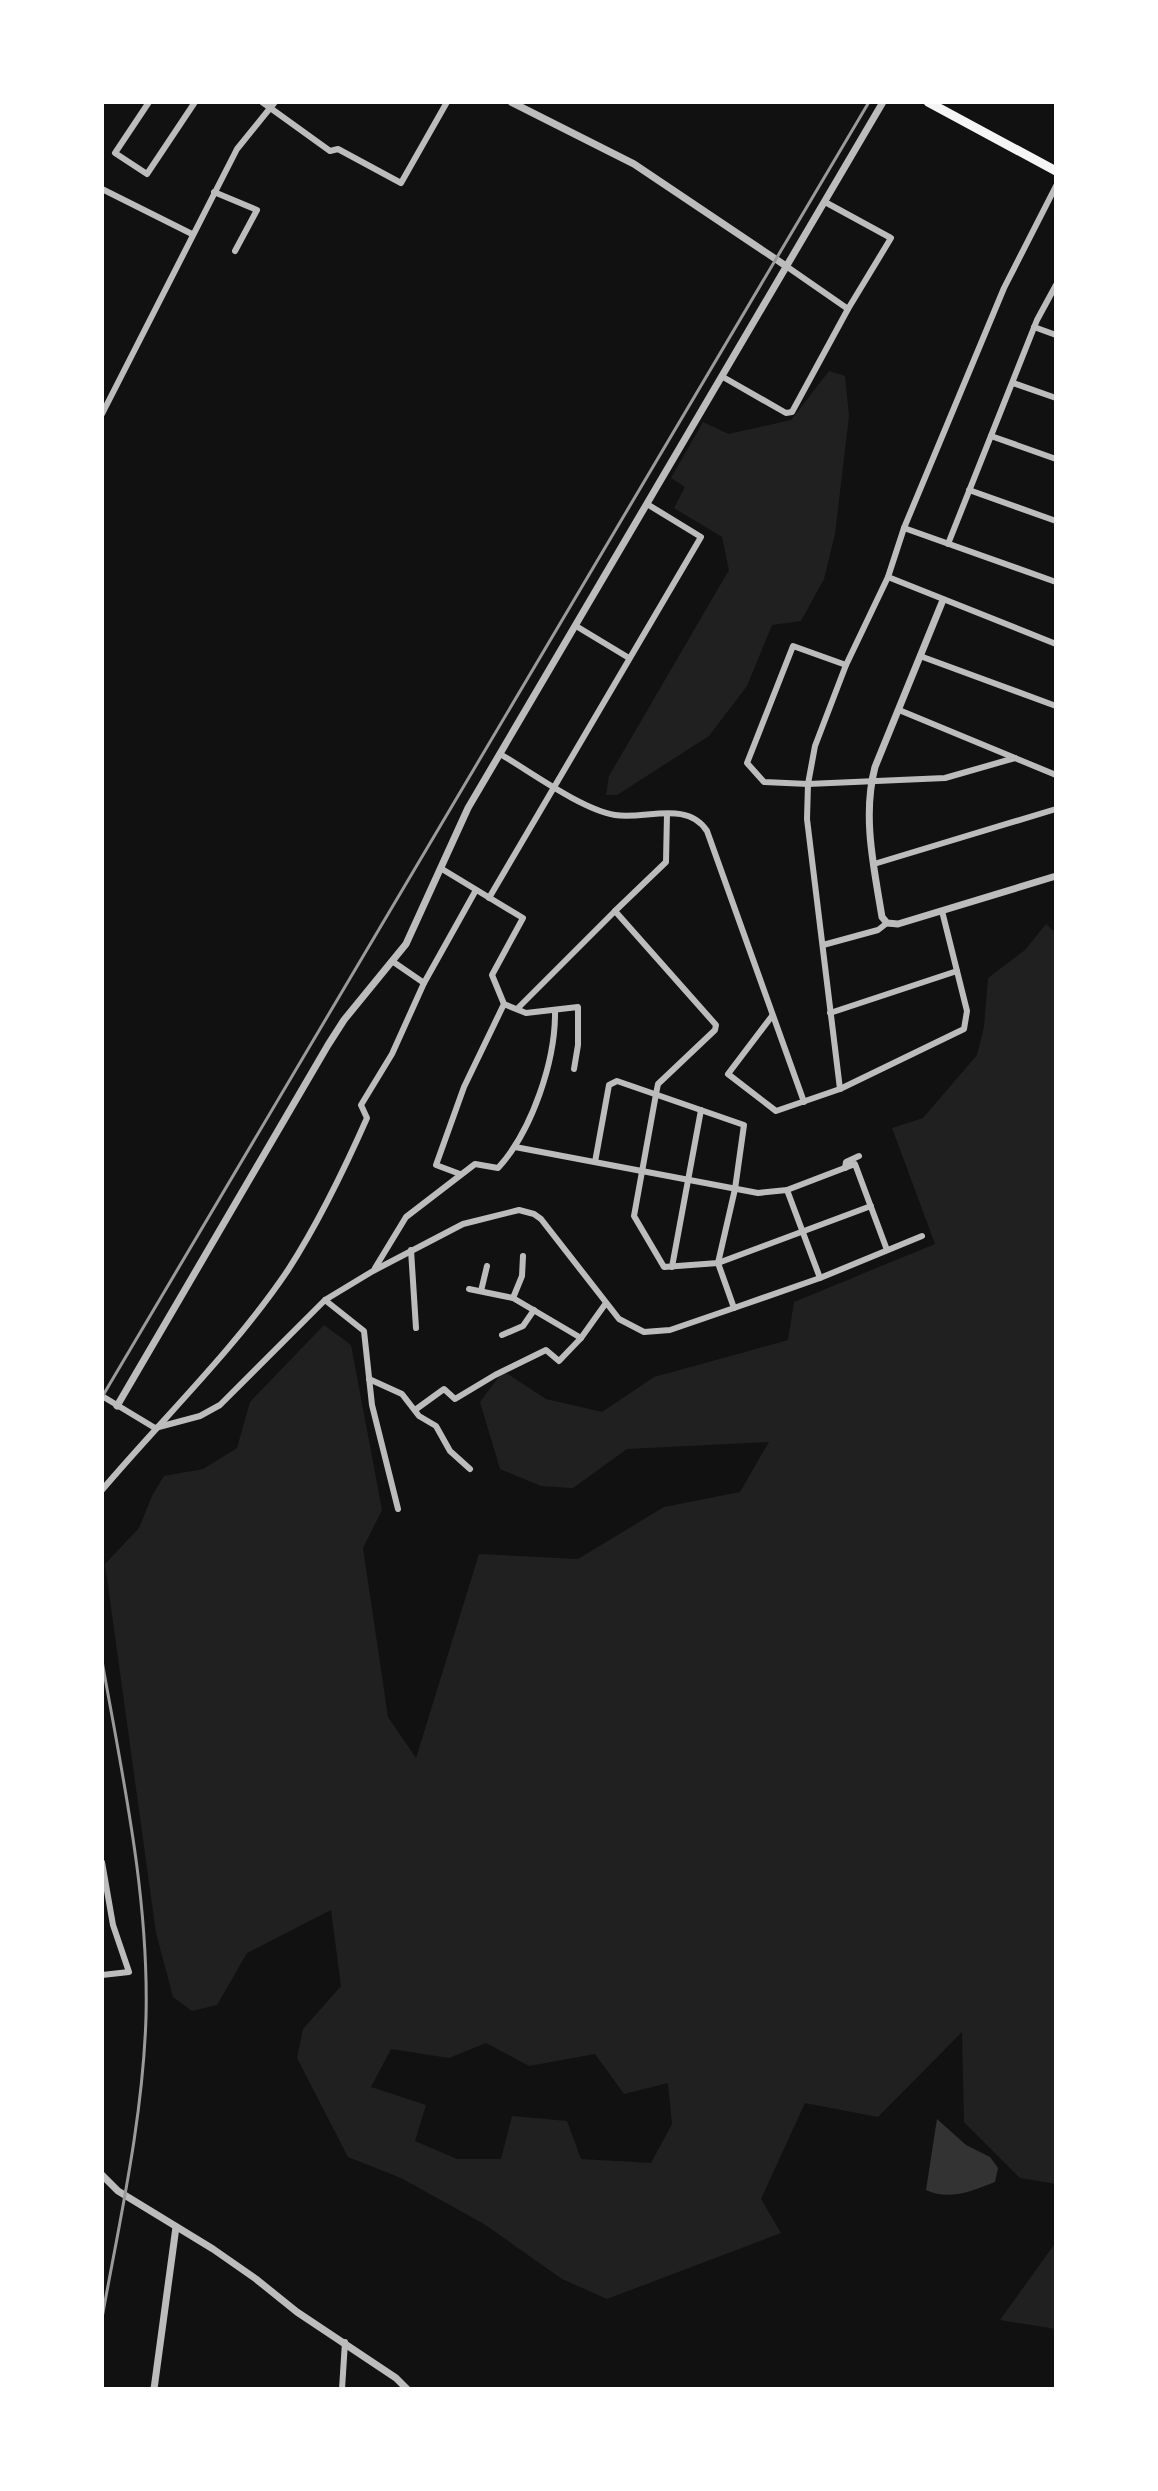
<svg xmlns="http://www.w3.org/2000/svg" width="1158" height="2491" viewBox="0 0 1158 2491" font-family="'Fira Sans',sans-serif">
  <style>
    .green { fill: #202020; fill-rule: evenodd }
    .water { fill: #333 }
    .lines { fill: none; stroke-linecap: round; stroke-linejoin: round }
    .minor { stroke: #bcbcbc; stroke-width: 6 }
    .tertiary { stroke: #bcbcbc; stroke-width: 7 }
    .primary { stroke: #f5f5f5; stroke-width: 9 }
    .rail { stroke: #9a9a9a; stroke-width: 3 }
  </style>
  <rect width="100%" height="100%" fill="#111"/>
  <g class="green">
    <polygon points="829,371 845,376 849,416 835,534 824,579 801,621 772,625 747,686 709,736 617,795 606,795 609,776 729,570 722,537 674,508 685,487 671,478 703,422 729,434 791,420"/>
    <path d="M1046,924L1056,933V2184L1020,2178L964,2122L962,2032L878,2117L805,2103L761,2199L781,2233L607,2299L562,2279L484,2224L401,2178L348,2157L297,2058L303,2029L341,1986L331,1910L247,1953L217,2005L192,2011L173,1997L156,1933L105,1564L139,1528L152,1496L164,1476L203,1469L237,1448L250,1402L324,1325L351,1345L382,1510L363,1548L388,1717L416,1758L479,1554L578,1559L664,1507L740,1492L769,1442L627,1449L573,1488L541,1486L500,1469L480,1402L503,1371L546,1399L602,1412L654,1377L788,1340L794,1302L935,1244L892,1128L923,1118L977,1055L984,1027L988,978L1025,950ZM486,2043L529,2066L595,2054L624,2094L668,2083L672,2124L651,2163L581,2159L567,2121L512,2116L501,2159H457L415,2141L426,2105L371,2087L391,2049L449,2058Z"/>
    <polygon points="1056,2242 1056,2329 1000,2320"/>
  </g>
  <path class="water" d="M937,2119L966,2145L990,2157L998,2168L995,2182C972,2191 949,2201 926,2190Z"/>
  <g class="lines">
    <g class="minor">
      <polyline points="149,102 115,153 147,174 195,102"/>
      <polyline points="262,102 330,151 338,149 401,183 447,102"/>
      <polyline points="102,189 192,234"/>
      <polyline points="214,192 257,210 235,251"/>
      <polyline points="786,266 848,309"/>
      <polyline points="1034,327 1056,335"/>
      <polyline points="723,377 786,413 792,412 848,309 891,238 825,202"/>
      <polyline points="1013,383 1056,398"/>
      <polyline points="102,414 237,149 275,102"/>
      <polyline points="991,436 1056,459"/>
      <polyline points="969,490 1056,521"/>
      <polyline points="904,528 1056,582"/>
      <polyline points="948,544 1037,320 1056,285"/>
      <polyline points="888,577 1056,644"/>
      <polyline points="576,626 629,658"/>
      <polyline points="920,656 1056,706"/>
      <polyline points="846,665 793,646 747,763 764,782 808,784 945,778 1015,758"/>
      <polyline points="899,710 1056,775"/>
      <path d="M500,754C531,772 581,809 615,815C645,820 687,800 707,831L804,1102"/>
      <polyline points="874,864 1056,809"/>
      <polyline points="442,869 523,918 492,975 504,1004 526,1013 578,1007 578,1045 574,1069"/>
      <polyline points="489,898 701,537 647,504"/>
      <polyline points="615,911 666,862 667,814"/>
      <polyline points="823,945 878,930 887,923"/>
      <polyline points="392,961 424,983"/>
      <polyline points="517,1009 615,911 716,1025 715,1030 658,1084 656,1094 634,1216 664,1267 718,1263 871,1206"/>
      <polyline points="830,1013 957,971"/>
      <polyline points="772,1016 728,1074 776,1111 840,1089 964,1029 967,1011 942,911"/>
      <polyline points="840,1089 807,819 808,784 815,746 846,665 888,577 904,528 1004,288 1056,186"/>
      <polyline points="515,1147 758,1193 787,1190 855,1164 887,1250"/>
      <polyline points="595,1162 609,1085 617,1081 744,1125 735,1189 718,1263 734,1308"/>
      <polyline points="845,1168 846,1162 859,1156"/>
      <polyline points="460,1174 436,1165 464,1087 504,1004"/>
      <polyline points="787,1190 820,1278"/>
      <polyline points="411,1250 416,1328"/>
      <polyline points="672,1267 701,1110"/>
      <path d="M375,1268L406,1217L475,1164L498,1168C532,1131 556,1060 555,1010"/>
      <polyline points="469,1289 513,1298 581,1338"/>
      <polyline points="481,1291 487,1266"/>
      <polyline points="513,1298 522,1276 523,1256"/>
      <polyline points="325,1300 364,1331 372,1405 398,1509"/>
      <polyline points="502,1335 523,1326 534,1310"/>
      <polyline points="369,1379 402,1394 419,1416 436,1426 450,1451 470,1469"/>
      <polyline points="102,1396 155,1428 200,1416 220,1405 325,1300 373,1271 463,1224 519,1210 534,1214 541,1219 619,1319 644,1332 670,1330 734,1308 820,1278 922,1236"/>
      <polyline points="415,1410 444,1389 455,1399 495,1375 546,1350 559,1361 581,1338 606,1303"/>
      <path d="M102,1490C164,1417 234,1350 288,1270C319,1222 344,1170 367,1118L361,1105L392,1054L424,983L476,890"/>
      <polyline points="102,1862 113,1925 129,1972 102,1975"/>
      <polyline points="342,2389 345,2342"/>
    </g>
    <g class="tertiary">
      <polyline points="511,102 634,164 786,266"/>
      <path d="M943,600L875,767C862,816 874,868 882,917L887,923L898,924L1056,876"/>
      <polyline points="117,1406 328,1045 344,1020 406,944 468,808 883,102"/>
      <polyline points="102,2175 118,2191 213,2249 256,2279 297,2312 396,2378 407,2389"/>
      <polyline points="154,2389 176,2227"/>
    </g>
    <polyline class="primary" points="928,102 1056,171"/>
    <g class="rail">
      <polyline points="102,1397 869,102"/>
      <path d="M102,1661C123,1779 149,1897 146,2017C143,2118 120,2219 102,2318"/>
    </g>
  </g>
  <rect width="1158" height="2491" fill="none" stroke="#ffffff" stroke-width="208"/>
</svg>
